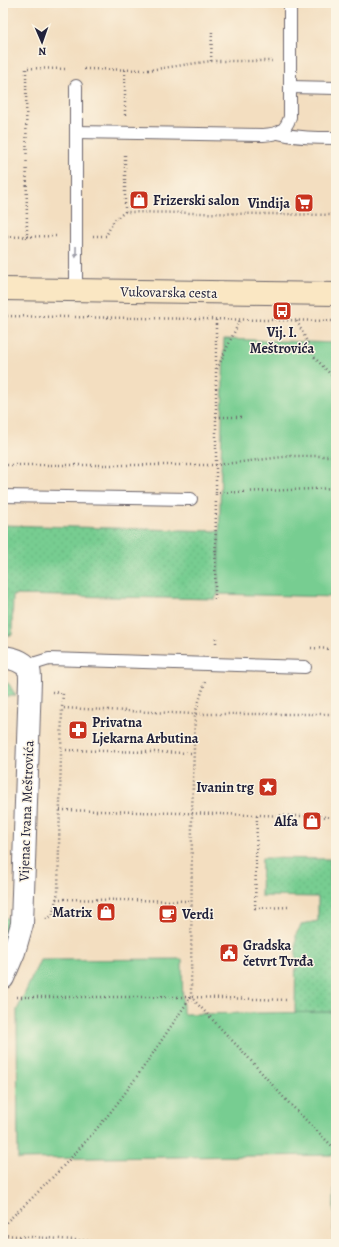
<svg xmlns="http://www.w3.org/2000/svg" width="339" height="1247" viewBox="0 0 339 1247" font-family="Alegreya,serif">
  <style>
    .grass { fill: url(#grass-dots); stroke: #4c7866 }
    .park { fill: #77cd91; stroke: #4c7866 }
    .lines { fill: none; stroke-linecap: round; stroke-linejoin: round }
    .lane-casing { stroke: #6b646a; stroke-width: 14 }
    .street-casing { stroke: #6b646a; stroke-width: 24 }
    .secondary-casing { stroke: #6b646a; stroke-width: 24 }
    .path { stroke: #6b646a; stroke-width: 2.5; stroke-dasharray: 1 3; stroke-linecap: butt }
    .lane { stroke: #fff; stroke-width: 12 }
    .street { stroke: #fff; stroke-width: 22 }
    .secondary { stroke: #fae7c3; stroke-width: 22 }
    .oneway { fill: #9c9ca7 }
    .labels { text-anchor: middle; stroke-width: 3; stroke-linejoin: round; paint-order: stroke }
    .poi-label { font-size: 14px; font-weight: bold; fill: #22223b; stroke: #fcf5e5; text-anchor: start }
    .street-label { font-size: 14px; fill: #22223b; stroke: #fcf5e5 }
  </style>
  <defs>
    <pattern id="grass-dots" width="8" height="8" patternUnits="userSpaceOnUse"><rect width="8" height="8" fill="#77cd91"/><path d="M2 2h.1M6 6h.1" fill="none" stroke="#67b07e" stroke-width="1.8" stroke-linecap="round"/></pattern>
  </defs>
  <rect width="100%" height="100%" fill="#fcf5e5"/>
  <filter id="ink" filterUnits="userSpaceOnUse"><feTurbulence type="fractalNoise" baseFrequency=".025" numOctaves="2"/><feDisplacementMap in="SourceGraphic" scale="8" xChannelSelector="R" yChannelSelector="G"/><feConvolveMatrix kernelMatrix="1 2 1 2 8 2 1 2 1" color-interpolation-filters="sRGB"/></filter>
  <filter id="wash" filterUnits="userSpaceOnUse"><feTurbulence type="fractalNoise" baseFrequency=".012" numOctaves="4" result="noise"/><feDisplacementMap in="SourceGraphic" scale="16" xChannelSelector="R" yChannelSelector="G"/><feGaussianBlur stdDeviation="0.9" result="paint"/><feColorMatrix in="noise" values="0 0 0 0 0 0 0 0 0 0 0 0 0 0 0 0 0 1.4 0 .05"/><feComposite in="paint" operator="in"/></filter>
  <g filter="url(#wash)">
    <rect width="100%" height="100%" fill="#f3dec0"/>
    <g class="grass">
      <polygon points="3,525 219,531 218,594 215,599 13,595 12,635 3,636"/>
      <polygon points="3,681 9,684 16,696 3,696"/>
      <polygon points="262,858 330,859 330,886 336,886 336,1012 295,1013 296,934 302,924 318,921 318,897 261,896"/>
      <polygon points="3,918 10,918 3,951"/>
      <polygon points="336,1103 336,1243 333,1243"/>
    </g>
    <g class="park">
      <polygon points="224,339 336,343 336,597 218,594"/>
      <polygon points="182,959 183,1014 336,1012 336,1103 334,1155 18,1159 17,1010 40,960"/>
    </g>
  </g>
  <g filter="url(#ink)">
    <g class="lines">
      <defs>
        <g id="lane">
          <polyline points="290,87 336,88"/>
          <path d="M76,132L263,135C277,134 285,133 290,117V3"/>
          <path d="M278,133C297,138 317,138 336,138"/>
          <polyline points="76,290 76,86"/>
          <polyline points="3,496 191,499"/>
          <polyline points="29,670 36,663 49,659 305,667"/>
        </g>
        <path id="street" d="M3,657C12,658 24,661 29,670C30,673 30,678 30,680L22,924L14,952L3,978"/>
        <polyline id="secondary" points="3,289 336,294"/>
      </defs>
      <use href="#lane" class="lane-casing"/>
      <use href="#street" class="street-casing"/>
      <use href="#secondary" class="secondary-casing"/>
      <g class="path">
        <polyline points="211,61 212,31"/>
        <polyline points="84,69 149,70 211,61 272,61"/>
        <polyline points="125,115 125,69"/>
        <polyline points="125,212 125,152"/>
        <polyline points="93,236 106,236 114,220 125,212 336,215"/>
        <polyline points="3,237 58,236"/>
        <polyline points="27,238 26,68 67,69"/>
        <polyline points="3,316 336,321"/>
        <polyline points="216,320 216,493 336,488"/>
        <polyline points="297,321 315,358 336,380"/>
        <polyline points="217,369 240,320"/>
        <polyline points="216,417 242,417"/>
        <polyline points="3,465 216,465 291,456 336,456"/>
        <polyline points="215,599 216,493"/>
        <polyline points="216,638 216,645"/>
        <polyline points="311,648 336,649"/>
        <polyline points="205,682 195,714 192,814 191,997 245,1054 285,1099 336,1150"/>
        <polyline points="52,692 63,693 62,708 195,714 336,714"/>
        <polyline points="62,750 194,753"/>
        <polyline points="60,810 336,817"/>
        <polyline points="257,816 255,908 290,907"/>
        <polyline points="56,899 191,901"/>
        <polyline points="46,919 52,916 58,892 62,708"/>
        <polyline points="17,997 191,997 288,1000"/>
        <path d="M3,1225C37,1195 69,1161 99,1126C133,1086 161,1040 191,997"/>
        <polyline points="3,1235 119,1243 175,1244"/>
      </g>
      <use href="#lane" class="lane"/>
      <use href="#street" class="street"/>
      <use href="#secondary" class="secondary"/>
    </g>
    <defs><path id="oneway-solid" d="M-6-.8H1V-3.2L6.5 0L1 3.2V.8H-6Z"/></defs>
    <use class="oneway" href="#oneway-solid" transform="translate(76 252) rotate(91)"/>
  </g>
  <defs>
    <symbol id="shop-square" viewBox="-11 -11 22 22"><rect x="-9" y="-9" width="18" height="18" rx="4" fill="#c8321e" stroke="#fcf5e5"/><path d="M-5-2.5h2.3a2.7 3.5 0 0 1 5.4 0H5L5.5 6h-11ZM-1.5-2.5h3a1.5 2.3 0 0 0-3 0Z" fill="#fff"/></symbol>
    <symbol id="supermarket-square" viewBox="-11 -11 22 22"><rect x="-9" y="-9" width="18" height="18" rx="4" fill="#c8321e" stroke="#fcf5e5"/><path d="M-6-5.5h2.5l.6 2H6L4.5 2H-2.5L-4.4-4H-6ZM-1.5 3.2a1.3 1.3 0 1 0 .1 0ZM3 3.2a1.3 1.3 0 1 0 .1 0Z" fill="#fff"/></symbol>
    <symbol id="bus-square" viewBox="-11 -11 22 22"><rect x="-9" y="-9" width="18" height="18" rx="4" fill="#c8321e" stroke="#fcf5e5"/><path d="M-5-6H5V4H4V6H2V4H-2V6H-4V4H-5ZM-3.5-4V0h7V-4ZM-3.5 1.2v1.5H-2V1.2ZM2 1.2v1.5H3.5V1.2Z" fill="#fff"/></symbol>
    <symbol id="pharmacy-square" viewBox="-11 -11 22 22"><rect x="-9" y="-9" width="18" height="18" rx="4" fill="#c8321e" stroke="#fcf5e5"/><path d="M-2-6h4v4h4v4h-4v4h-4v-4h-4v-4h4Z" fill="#fff"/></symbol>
    <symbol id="sight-square" viewBox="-11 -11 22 22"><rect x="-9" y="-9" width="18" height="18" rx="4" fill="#c8321e" stroke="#fcf5e5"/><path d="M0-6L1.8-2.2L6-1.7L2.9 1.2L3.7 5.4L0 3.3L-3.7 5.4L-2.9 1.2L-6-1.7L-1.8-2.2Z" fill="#fff"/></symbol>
    <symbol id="cafe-square" viewBox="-11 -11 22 22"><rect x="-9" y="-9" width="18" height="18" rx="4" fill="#c8321e" stroke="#fcf5e5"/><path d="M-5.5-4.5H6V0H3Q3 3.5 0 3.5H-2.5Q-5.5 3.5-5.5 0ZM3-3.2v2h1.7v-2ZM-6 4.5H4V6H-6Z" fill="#fff"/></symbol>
    <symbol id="civic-square" viewBox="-11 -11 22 22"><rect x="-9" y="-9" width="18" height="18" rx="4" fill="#c8321e" stroke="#fcf5e5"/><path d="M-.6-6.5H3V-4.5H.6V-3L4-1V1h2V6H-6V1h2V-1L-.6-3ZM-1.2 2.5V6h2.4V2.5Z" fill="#fff"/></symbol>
  </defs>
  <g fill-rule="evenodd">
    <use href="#shop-square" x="128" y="189" width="22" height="22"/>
    <use href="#supermarket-square" x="293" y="192" width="22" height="22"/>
    <use href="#bus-square" x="271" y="300" width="22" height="22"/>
    <use href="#pharmacy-square" x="67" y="719" width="22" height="22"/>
    <use href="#sight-square" x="257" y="776" width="22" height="22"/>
    <use href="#shop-square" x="301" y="810" width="22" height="22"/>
    <use href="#shop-square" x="95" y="901" width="22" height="22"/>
    <use href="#cafe-square" x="157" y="903" width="22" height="22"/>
    <use href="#civic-square" x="218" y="942" width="22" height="22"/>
  </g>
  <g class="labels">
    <g class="poi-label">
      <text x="153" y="205">Frizerski salon</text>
      <text x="290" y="208" text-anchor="end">Vindija</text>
      <text x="282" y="337" text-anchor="middle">Vij. I.<tspan x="282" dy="16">Meštrovića</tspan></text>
      <text x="92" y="727">Privatna<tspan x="92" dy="16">Ljekarna Arbutina</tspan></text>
      <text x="254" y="792" text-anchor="end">Ivanin trg</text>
      <text x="298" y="826" text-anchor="end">Alfa</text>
      <text x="92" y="917" text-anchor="end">Matrix</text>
      <text x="182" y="919">Verdi</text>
      <text x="243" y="950">Gradska<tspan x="243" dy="16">četvrt Tvrđa</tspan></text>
    </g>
    <g class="street-label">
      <text transform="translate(169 292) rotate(1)" y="5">Vukovarska cesta</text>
      <text transform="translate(26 811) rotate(-88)" y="5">Vijenac Ivana Meštrovića</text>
    </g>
  </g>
  <rect width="339" height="1247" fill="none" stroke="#fcf5e5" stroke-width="16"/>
  <g transform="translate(42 42) rotate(178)" stroke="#fcf5e5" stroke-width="3" paint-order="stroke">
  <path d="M0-3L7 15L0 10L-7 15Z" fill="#22223b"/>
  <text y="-6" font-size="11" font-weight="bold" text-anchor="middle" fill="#22223b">N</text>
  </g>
</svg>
